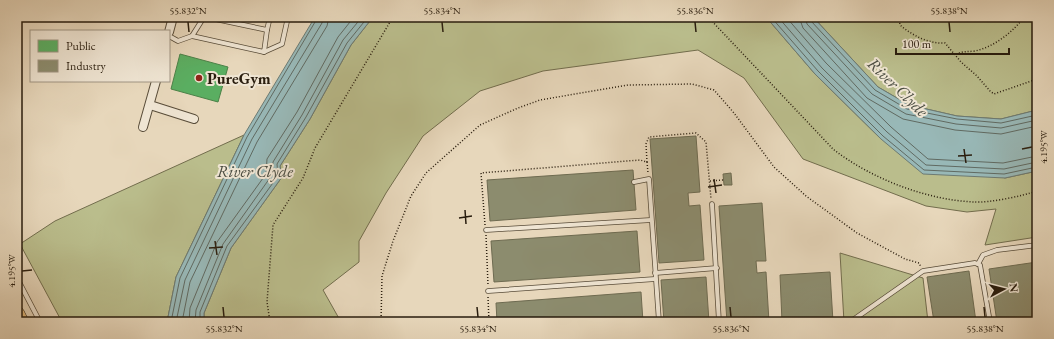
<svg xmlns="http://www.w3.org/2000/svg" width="1054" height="339" viewBox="0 0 1054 339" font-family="'EB Garamond',serif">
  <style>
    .green { fill: #babd8c; stroke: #726d4d }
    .water { fill: #98b8b7; stroke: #6c7a73 }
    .public { fill: #5aae61; stroke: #4b8248 }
    .industry { fill: #8c8c6e; stroke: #6e6b51 }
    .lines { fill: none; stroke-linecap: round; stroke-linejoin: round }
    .shore { stroke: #606a62; stroke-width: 1 }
    .lane-casing { stroke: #584c39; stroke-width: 5.5 }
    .street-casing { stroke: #584c39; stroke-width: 10 }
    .highway-casing { stroke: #291d0e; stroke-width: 16 }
    .path { stroke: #291d0e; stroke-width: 1.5; stroke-dasharray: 1 2; stroke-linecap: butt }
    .lane { stroke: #efe5d3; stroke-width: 4 }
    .street { stroke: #efe5d3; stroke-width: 8 }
    .highway { stroke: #e4bc7e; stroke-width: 15 }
    .ticks { fill: none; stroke: #291d0e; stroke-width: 1.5 }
    .poi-dot { fill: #8f2418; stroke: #efe5d3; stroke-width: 1.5 }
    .labels { text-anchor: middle; stroke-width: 4; stroke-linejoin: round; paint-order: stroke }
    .poi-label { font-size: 16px; font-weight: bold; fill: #291d0e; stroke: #efe5d3; text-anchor: start }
    .water-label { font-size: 17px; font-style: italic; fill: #4a4c41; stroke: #efe5d3 }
    .neatline { fill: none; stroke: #291d0e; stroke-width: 1.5 }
    .ticks-label { font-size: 10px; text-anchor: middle; fill: #291d0e }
  </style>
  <rect width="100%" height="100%" fill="#e7d7bb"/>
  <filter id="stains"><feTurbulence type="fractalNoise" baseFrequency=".005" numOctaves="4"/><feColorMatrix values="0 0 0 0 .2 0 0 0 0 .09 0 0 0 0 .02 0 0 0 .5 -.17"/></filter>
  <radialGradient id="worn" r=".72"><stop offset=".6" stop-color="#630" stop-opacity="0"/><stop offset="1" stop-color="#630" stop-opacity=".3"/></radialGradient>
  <g class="green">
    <polygon points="373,17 766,17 815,74 881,139 1005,178 1037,171 1037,237 985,245 996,209 967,212 926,206 803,159 744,78 698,50 543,71 480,91 423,136 386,193 359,241 359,262 323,290 341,322 204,322 204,313 231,248 282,177 280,166 310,119 351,45"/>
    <polygon points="813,17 1037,17 1037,110 1001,119 957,116 909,105 878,87"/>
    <polygon points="244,135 176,277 167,322 62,322 20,244 55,221"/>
    <polygon points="840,253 923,278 928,322 844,322"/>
  </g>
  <g class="water">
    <polygon points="315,17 373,17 351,45 310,119 280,166 282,177 231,248 204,313 204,322 167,322 176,277 244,135"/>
    <polygon points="766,17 813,17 878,87 909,105 957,116 1001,119 1037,110 1037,171 1005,178 923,174 881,139 815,74"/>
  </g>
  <polygon class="public" points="180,54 228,67 218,102 171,89"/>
  <g class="industry">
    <polygon points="696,136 700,192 688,193 689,206 700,205 704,260 659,263 650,139"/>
    <polygon points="633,170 636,210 490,221 487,180"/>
    <polygon points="731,173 732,185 724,185 723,174"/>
    <polygon points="762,203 766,261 756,261 757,273 766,272 769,322 727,322 719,206"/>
    <polygon points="637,231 640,272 494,282 491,241"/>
    <polygon points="1037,262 1037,322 997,322 989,269"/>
    <polygon points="969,271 976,322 934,322 927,277"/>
    <polygon points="830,272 833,322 782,322 780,275"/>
    <polygon points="706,277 709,322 664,322 661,280"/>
    <polygon points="641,292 643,322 497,322 496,303"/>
  </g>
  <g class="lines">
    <g class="shore">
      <polyline points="771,17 818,71 883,136 924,170 1004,174 1037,167"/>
      <polyline points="778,17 822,68 887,132 926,165 1004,169 1037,162"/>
      <polyline points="786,17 826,63 891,127 928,159 1003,163 1037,156"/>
      <polyline points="799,17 803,28 867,98 903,119 955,130 1001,134 1037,126"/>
      <polyline points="805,17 807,24 872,94 906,114 956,124 1001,128 1037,120"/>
      <polyline points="810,17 811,21 875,90 907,109 957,119 1001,123 1037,115"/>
      <polyline points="171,322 180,278 247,137 318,17"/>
      <polyline points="176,322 185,280 252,139 322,23 323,17"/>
      <polyline points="182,322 190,282 257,142 327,26 329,17"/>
      <polyline points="189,322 190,308 217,242 266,174 267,159 297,112 338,37 354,17"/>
      <polyline points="195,322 196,310 223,244 272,175 273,162 302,115 343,40 362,17"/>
      <polyline points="200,322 200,312 227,246 278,176 277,164 306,117 347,43 368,17"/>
    </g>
    <defs>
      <g id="lane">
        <polyline points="206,17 267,30 270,17"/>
        <polyline points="169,36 178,41 192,36 204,17"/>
        <polyline points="192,36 264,52 267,30"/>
        <polyline points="264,52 282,44 288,17"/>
        <polyline points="634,182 649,179 659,322"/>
        <polyline points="712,204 719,322"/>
        <polyline points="486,230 651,220"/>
        <polyline points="978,264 983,255 997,250 1037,245"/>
        <polyline points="655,273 717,268"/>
        <polyline points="17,278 40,322"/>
        <polyline points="488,291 655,279"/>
        <polyline points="850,322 923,271 975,263 980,265 990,322"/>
      </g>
      <g id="street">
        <polyline points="169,32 173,17"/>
        <polyline points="150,105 194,119"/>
        <polyline points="143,127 156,81"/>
      </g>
      <polyline id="highway" points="17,314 21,322"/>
    </defs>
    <use href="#lane" class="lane-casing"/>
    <use href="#street" class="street-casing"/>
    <use href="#highway" class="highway-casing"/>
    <g class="path">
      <path d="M708,17L833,149C870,178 926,200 974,202C989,203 1023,196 1037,191"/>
      <path d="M899,17L900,25C913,36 929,44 945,43L961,62L977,76L990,91L994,94L1037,79"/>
      <path d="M956,54C963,51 968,52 975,51C994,47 1013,32 1024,17"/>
      <polyline points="647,162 646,144 649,137 696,133 706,142 711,199"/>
      <polyline points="710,181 723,180"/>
      <polyline points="485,225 481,173 640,160 647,162 648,173"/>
      <polyline points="486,235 488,285"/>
      <polyline points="488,297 489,322"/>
      <polyline points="270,322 267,302 273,225 303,178 315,148 393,17"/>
      <polyline points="381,322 382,276 393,241 411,196 426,173 480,125 518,108 540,100 628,85 692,84 714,90 734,113 774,167 806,196 857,233 905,259 919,263 921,267"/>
    </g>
    <use href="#lane" class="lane"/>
    <use href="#street" class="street"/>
    <use href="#highway" class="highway"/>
  </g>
  <path class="ticks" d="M188,22L189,32M442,22L443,32M695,22L696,32M949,22L950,32M964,149L966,163M1022,149L1032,147M958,156L972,155M714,179L716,193M708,187L722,185M465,210L466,224M459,218L472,216M215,241L217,255M209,248L223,247M22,271L32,270M223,307L224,317M477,307L478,317M730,307L731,317M984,307L985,317"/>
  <circle class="poi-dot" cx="199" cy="78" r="4"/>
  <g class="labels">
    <g class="poi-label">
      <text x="207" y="84">PureGym</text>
    </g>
    <g class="water-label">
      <text transform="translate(898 87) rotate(44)" y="6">River Clyde</text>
      <text x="255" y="177">River Clyde</text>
    </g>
  </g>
  <rect width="1054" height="339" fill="none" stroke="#e7d7bb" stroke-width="44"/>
  <rect x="30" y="30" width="140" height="52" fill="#efe5d3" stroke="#a09584"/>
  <rect x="38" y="40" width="20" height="12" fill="#5aae61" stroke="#a09584"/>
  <text x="66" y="50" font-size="12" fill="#291d0e">Public</text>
  <rect x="38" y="60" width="20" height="12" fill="#8c8c6e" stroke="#a09584"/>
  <text x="66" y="70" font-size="12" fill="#291d0e">Industry</text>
  <g transform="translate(1004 289) rotate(83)" stroke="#efe5d3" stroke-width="3" paint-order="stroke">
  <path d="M0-3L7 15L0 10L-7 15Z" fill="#291d0e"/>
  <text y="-6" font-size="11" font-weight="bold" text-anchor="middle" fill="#291d0e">N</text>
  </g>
  <path d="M896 48v6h113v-6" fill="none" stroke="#291d0e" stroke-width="2"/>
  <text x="902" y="48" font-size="12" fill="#291d0e" stroke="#efe5d3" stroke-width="3" paint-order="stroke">100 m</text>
  <rect x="22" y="22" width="1010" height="295" class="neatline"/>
  <g class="ticks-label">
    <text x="188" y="14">55.832°N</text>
    <text x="442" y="14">55.834°N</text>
    <text x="695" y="14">55.836°N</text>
    <text x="949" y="14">55.838°N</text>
    <text transform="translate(1043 147) rotate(-90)" y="4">4.195°W</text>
    <text transform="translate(11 271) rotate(-90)" y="4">4.195°W</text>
    <text x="224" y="332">55.832°N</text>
    <text x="478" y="332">55.834°N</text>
    <text x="731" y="332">55.836°N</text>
    <text x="985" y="332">55.838°N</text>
  </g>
  <rect width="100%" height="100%" filter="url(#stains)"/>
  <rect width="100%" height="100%" fill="url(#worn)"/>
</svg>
